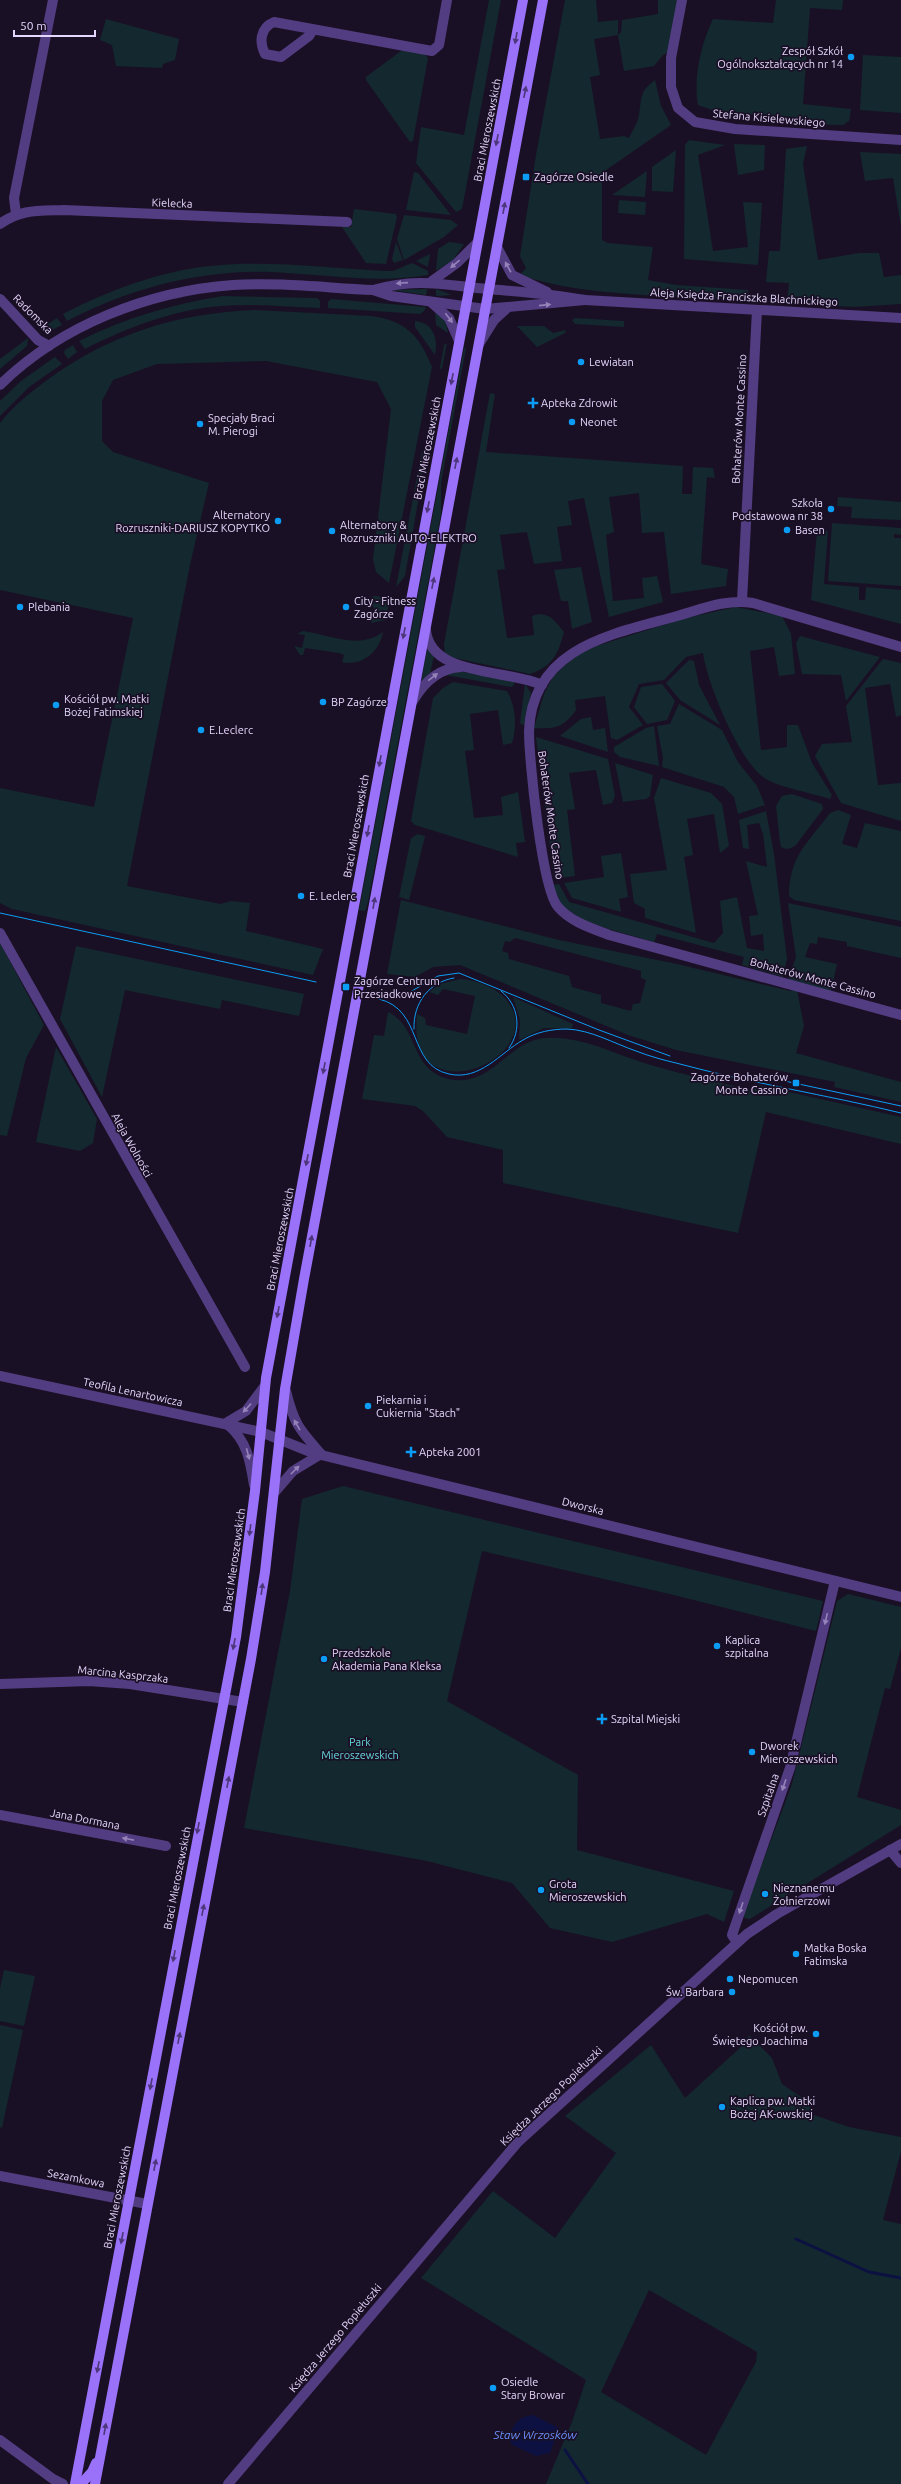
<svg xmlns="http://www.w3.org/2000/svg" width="901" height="2484" viewBox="0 0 901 2484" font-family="Ubuntu,sans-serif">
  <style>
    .green { fill: #13282f; fill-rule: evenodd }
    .water { fill: #0c1142 }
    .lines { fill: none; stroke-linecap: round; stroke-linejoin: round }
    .stream { stroke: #0c1142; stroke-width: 3 }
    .minor { stroke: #533d82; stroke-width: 10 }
    .tertiary { stroke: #533d82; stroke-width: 10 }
    .secondary { stroke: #9a71f9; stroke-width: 10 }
    .tram { stroke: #0b9df5; stroke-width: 1 }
    .oneway { fill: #4d377a }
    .oneway2 { fill: #9582b9 }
    .poi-dot { fill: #0b9df5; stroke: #1a1025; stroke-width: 1.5 }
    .labels { text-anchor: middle; stroke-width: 3.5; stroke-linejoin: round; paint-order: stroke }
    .poi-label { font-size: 11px; fill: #e5d6fd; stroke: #1a1025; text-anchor: start }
    .street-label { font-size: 11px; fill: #e5d6fd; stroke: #1a1025 }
    .park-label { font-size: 11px; fill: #64d8db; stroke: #1a1025 }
    .water-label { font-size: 12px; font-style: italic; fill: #698ef9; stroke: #1a1025 }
  </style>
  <rect width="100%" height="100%" fill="#1a1025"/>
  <g class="green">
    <polygon points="489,0 501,0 462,209 456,212 416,163 421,127 464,135"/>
    <path d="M565,0H596L598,22L618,20V35L621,32L622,20L658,14V0H678L669,52L663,55L654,66L624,71L618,35L594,39L600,75L590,77L600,139L624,136L629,138C632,131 638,123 639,115C642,97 639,92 655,80L661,106L671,125L599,175L604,181L602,183V240L608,243L653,247L648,280L676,285L748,290V300C676,295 588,298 520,275L526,268L520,256L536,155Z"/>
    <path d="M776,0H843L842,10L810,8L803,104L851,109L849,121L843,125L779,124L780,117L718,112L698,105C693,78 701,44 713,19L773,23Z"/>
    <polygon points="106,19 179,39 175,60 163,64 162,68 116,66 112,45 100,40"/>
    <polygon points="405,48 423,52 428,58 413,141 410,142 366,80 366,77"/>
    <polygon points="863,55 901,57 901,113 860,110"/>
    <polygon points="689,140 725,145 698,155 713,251 748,247 743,202 762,203 758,265 684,259 685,145"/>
    <polygon points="734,144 765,145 764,170 738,175"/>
    <polygon points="807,146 803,164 818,260 859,253 879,253 884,277 901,275 901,304 854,307 787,303 789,283 766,282 769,251 780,251 786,149"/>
    <polygon points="676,150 673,192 652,191 652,167"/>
    <polygon points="860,152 901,154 901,227 893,178 865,181"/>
    <polygon points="647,171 645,197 612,195"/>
    <polygon points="414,172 418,173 451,215 406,210"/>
    <polygon points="619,200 646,202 645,215 618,213"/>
    <polygon points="354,209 396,214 397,217 386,264 366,263 342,227 351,227"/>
    <polygon points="404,215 451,220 458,225 444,237 404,260 397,239"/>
    <polygon points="396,242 403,260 394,263 392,259"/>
    <polygon points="449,242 464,244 453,260 436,271 438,249"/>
    <polygon points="430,254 428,267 416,261"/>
    <path d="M412,263L428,271V275C377,284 322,274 271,272C199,270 131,288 67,321L63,314C107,291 160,271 210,266C267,260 327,268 384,271H393Z"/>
    <polygon points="427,289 426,295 391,290 392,290"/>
    <polygon points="436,289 452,295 436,296"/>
    <path d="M223,296L317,298L320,301V308C287,307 254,303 222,306C175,309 126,328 85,349L79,341C125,318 172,304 223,296Z"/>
    <polygon points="331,299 426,307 424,311 420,314 328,308 328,302"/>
    <polygon points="435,309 445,318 448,333 436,325"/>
    <path d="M255,310L371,316C406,321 419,335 432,367L389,583L376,572L373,559L391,409L377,382L266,361L157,364L113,380L102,401V441L113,452L209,483L190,565L127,886L221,904L231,901L250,903L246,931L323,949L313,975L12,909L0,903V788L94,807L133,618L0,590V423C13,406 30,393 47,380C110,334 177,313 255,310Z"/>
    <polygon points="57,318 62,325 50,331 39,330"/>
    <polygon points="575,318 624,321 624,327 575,324 572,320"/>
    <path d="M415,321C434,323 438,339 435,355L415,327Z"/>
    <polygon points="517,326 544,326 553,333 566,330 565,333 537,347"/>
    <polygon points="28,338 27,346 0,369 0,359"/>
    <polygon points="447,343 442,369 440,368 444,345"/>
    <polygon points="73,345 77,352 68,359 64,353 65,350"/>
    <polygon points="464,348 466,348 441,483 441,514 368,902 365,911 359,910"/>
    <polygon points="55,357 62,364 29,387 0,416 0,401 21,381"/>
    <path d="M490,393L495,394L486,452L683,466L682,494H692L693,467L713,468L715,478L707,477L701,564L728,569L726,586L671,594L664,532L642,533L639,493L609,497L614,532L606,535L613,601L644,598L642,578L657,576L663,602L609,617L584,498L568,501L572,525L557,527L562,561L534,564L527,532L500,535L505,569L497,570L507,638L534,635L532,616C548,610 555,621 564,632C558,654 553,666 530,674L445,656L444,644Z"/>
    <polygon points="422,451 427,451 405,576 396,587"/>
    <polygon points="838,497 901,502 901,520 851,518 852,507 837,506"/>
    <polygon points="832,523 901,528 901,535 894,534 894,538 901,538 901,586 828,581"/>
    <polygon points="817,531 828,531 824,584 859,587 859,600 865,600 866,587 901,590 901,624 811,600"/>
    <polygon points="581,567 592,622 572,629 568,601 561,601 554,570"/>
    <polygon points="373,596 390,597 386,620 371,623 374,607 368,605 367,602"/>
    <path d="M736,607L782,616L791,634L795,674L779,676L774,647L750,651L761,750L787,747V725H798L812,763L832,795L830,799C815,794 779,787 766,779C740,764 707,683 703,653L686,657L664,680L639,684L629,707L643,725L617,740L611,738L605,696L575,700L576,710C563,728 556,729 534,728L544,694L553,677L573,657L596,646L686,618Z"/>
    <path d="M303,631C331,635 359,650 383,632C380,651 362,667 342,662L344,655L339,653L305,648L303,655H300L294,646L302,648L305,635L297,634Z"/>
    <polygon points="800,636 880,657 846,701 841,675 802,674 796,643"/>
    <polygon points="427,649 434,656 430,674 421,682"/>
    <polygon points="883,659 901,663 901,715 896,717 890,684 865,688 878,785 901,783 901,821 841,803 815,756 822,744 852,742 846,706"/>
    <polygon points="689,660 694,661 699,685 720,725 680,700 666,683"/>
    <polygon points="458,671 516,681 512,687 446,675 448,673"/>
    <path d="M453,682L507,691C516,707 517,726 512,743L503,745L498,710L470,714L474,750L465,751L474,818L503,815L501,797L518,792L525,842L516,843L518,857L415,825L411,821L433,698L443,688Z"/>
    <polygon points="525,684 531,693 525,726 520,723"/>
    <polygon points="662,684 675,701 667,720 647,724 634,707 641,687"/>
    <polygon points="679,704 722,730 738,762 757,786 765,805 738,814 734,797 724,787 662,767 663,758 657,726 670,724"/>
    <polygon points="591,717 593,730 605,728 608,752 560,736 581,719"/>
    <polygon points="654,726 659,766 620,757 614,752 614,747 646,728"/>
    <polygon points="536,737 608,759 615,796 612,803 603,805 596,770 569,773 575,809 567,810 575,876 554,879"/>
    <polygon points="615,763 653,775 650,796 646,799 623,802"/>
    <polygon points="661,778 711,793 722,804 729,846 720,853 714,814 687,819 693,855 684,857 696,933 645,918 645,909 634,903 630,874 667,870 654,798"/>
    <path d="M792,794L822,804L823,809L796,845C791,849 787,850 781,847L780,842L776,806L782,796Z"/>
    <path d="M838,810L851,815L842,844L857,848L865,823L901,831V921L794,900L789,896C789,856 808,843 830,813Z"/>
    <path d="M766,811L774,854L787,959L783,977L742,965L744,957L657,934L654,943C626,931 588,929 564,907C559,902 556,892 553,885L559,884L569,902L714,943L723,933L720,901L737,897L747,948L764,951L763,934L751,936L749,916L758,915L746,861L767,867L763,834L759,823L747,825L749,849L743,848L739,820Z"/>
    <polygon points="418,834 425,836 409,900 399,897 411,838"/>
    <polygon points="621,853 628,897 619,899 621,912 572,898 564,883 604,877 601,856"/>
    <path d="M401,900L559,940L677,964L790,991L797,990L804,1026L796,1053L901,1082V1102L834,1087L835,1082L676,1050L628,1035L460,965L433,967L415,977L387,974ZM515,938L641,971V978L646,980L640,1003L633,1004L631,1011L601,1003V995L572,987L569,976L509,959L508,953L502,951L505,941L510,942Z"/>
    <polygon points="788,903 901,927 901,958 847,946 847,942 818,937 817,944 810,943 805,957 837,964 831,991 788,979 796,957"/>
    <polygon points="0,943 44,1025 26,1058 7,1136 0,1135"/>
    <polygon points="76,946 304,994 299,1016 222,1000 220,1009 125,990 102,1097 60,1019"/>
    <path d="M460,979C477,980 498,988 508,1002C550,1059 405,1119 417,1014L425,1018L426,1025L467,1034L475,996L443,989L438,995L429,992L440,984Z"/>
    <polygon points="513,997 573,1024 572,1028 544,1028 519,1040 520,1020"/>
    <path d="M388,1012C419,1027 409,1066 445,1078C491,1092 508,1039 546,1038C584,1036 615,1055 651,1065C684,1075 718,1082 751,1090L753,1084L901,1117V1144L766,1112L738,1233L503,1183V1150L447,1137L423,1111L415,1106L362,1099L374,1035L384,1036Z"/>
    <polygon points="56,1047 97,1119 93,1143 80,1151 36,1142"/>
    <polygon points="343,1486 823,1601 816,1631 674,1595 482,1551 447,1701 578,1775 577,1850 734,1891 724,1922 707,1914 612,1942 550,1928 512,1883 427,1861 244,1828 290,1591 302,1499"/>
    <polygon points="848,1594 901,1607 901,1648 890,1689 885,1688 857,1797 901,1810 901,1825 750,1919 745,1918 743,1915 792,1784 837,1601"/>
    <polygon points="4,1970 35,1976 24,2026 0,2021 0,1988"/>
    <polygon points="0,2025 23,2030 2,2128 0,2127"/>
    <path d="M749,2035L772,2058L782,2084L810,2103L811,2114L849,2127L901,2137V2151L883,2220L901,2224V2484H546L572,2422L586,2380L421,2278L493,2191L555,2238L616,2153L565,2116L651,2045L685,2098L742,2046ZM649,2290L757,2352L756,2362L706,2455L601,2392Z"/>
  </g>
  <path class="water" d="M533,2415L559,2428L550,2453L536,2456L511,2444C508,2428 518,2416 533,2415Z"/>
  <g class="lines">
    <g class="stream">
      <polyline points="796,2239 869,2272 901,2278"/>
      <polyline points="565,2450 588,2484"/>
    </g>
    <g class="minor">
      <polyline points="682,0 671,58 671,87 678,108 695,122 735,129 901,140"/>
      <path d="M313,30L309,36L281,57L265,54C259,42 260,28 274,22L432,51L439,45L447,0"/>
      <polyline points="16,214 14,198 53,0"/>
      <path d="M0,224C20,209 40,211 64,210L347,222"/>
      <polyline points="0,299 38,340 49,346"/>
      <polyline points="742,601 757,310"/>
      <path d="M426,630C430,677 508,669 542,685"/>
      <path d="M901,647L753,603C725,598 697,611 670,618C607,635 532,650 529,731C529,760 542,889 558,907C571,922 591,928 609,935L901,1015"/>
      <path d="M413,701C424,682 439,668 461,667"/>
      <polyline points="0,933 245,1367"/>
      <polyline points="0,1684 89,1681 130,1684 243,1702"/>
      <polyline points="0,1815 166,1846"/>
      <polyline points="890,1850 901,1863"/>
      <polyline points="737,1942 732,1935 790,1768 835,1581"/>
      <polyline points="0,2176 147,2204"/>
      <polyline points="0,2440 53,2479 63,2484"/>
      <polyline points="228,2484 518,2142 747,1934 777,1914 901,1844"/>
    </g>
    <g class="tertiary">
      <polyline points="497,247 512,275 547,292"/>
      <polyline points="432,281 457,263 477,243"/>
      <path d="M373,290C418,277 444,285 488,289C521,292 552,294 585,300L901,318"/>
      <polyline points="432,303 449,318 459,341"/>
      <polyline points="479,344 494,320 506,309"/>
      <path d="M0,385C61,325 149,291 233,285C280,282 327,288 373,290L391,296L485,309L585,300"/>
      <polyline points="0,1376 261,1432 313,1453 901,1597"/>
      <path d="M286,1391C294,1424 299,1429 321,1454"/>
      <polyline points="226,1423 246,1411 264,1387"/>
      <path d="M228,1425C247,1441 250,1460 254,1485"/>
      <polyline points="274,1493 293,1471 321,1454"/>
    </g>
    <g class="secondary">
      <polyline points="75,2484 236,1637 255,1491 266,1378 523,0"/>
      <polyline points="81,2484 92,2472 96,2463"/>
      <polyline points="95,2484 251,1659 265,1572 285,1389 304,1279 543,0"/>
    </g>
    <g class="tram">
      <polyline points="0,913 316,982"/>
      <path d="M501,991C519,1005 522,1030 509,1048"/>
      <polyline points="380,995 403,996 438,976 459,973 599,1030 670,1056"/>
      <path d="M379,999C424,1010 407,1065 449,1074C480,1081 500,1053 523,1040C536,1032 552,1029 567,1029C591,1030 613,1043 636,1051C649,1056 663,1060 676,1063C750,1083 827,1095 901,1113"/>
      <path d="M414,1029C413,1003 429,982 454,978"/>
      <polyline points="780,1080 901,1106"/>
    </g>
  </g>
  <defs><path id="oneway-solid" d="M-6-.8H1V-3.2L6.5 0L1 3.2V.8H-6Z"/></defs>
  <g class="oneway">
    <use href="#oneway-solid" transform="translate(516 38) rotate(100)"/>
    <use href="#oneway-solid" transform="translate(525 92) rotate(-79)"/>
    <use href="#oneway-solid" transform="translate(497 140) rotate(101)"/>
    <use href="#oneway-solid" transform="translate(504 208) rotate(-80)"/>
    <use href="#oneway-solid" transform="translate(452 379) rotate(101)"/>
    <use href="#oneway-solid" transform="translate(456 463) rotate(-79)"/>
    <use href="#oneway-solid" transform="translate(428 507) rotate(101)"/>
    <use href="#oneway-solid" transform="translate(433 583) rotate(-79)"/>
    <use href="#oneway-solid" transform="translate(404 633) rotate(101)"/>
    <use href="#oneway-solid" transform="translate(380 761) rotate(100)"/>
    <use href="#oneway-solid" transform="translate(368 831) rotate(100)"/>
    <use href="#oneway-solid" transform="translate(374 903) rotate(-80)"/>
    <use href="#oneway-solid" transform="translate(324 1068) rotate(101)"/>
    <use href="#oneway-solid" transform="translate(307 1160) rotate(101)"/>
    <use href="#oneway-solid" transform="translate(311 1241) rotate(-80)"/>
    <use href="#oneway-solid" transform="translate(278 1312) rotate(101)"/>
    <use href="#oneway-solid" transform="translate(250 1530) rotate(97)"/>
    <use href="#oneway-solid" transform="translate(262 1589) rotate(-82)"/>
    <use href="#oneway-solid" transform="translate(234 1644) rotate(101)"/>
    <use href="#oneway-solid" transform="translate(228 1782) rotate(-79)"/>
    <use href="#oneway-solid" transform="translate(198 1828) rotate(101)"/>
    <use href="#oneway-solid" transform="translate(203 1910) rotate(-79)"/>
    <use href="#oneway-solid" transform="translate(174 1956) rotate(101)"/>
    <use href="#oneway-solid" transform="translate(179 2038) rotate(-79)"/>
    <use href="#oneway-solid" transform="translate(151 2084) rotate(101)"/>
    <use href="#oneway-solid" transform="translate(155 2165) rotate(-79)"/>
    <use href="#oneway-solid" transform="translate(122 2238) rotate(101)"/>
    <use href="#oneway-solid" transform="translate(98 2367) rotate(101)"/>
    <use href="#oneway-solid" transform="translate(105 2429) rotate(-80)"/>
  </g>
  <g class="oneway2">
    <use href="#oneway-solid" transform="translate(455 264) rotate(140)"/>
    <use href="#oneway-solid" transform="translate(508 267) rotate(-119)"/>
    <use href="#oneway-solid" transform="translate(402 283) rotate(176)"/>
    <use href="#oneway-solid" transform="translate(545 305) rotate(-6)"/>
    <use href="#oneway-solid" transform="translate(449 318) rotate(53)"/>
    <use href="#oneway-solid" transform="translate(433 677) rotate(-38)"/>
    <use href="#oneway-solid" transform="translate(247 1408) rotate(133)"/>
    <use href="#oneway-solid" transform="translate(297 1425) rotate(-120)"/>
    <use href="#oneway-solid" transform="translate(248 1454) rotate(75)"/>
    <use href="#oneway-solid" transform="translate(295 1470) rotate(-45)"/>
    <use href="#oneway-solid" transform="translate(826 1619) rotate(103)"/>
    <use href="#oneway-solid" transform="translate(784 1785) rotate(109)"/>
    <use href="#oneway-solid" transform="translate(128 1839) rotate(-169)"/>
    <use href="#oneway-solid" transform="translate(741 1908) rotate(109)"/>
  </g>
  <g class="poi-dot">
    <circle cx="851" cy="57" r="4"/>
    <rect x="522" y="173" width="8" height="8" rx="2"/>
    <circle cx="581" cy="362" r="4"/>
    <path d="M531 397h4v4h4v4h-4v4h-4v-4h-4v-4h4z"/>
    <circle cx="572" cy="422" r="4"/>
    <circle cx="200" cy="424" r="4"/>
    <circle cx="831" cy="509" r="4"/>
    <circle cx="278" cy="521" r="4"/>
    <circle cx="787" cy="530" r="4"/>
    <circle cx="332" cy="531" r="4"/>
    <circle cx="20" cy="607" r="4"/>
    <circle cx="346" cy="607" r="4"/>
    <circle cx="323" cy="702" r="4"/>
    <circle cx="56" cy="705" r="4"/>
    <circle cx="201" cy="730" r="4"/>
    <circle cx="301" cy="896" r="4"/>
    <rect x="342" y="983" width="8" height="8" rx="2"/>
    <rect x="792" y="1079" width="8" height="8" rx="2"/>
    <circle cx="368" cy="1406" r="4"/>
    <path d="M409 1446h4v4h4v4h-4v4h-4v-4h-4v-4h4z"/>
    <circle cx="717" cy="1646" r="4"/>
    <circle cx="324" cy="1659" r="4"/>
    <path d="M600 1713h4v4h4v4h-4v4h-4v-4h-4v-4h4z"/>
    <circle cx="752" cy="1752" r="4"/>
    <circle cx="541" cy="1890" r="4"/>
    <circle cx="765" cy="1894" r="4"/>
    <circle cx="796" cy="1954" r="4"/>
    <circle cx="730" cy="1979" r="4"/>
    <circle cx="732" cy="1992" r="4"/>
    <circle cx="816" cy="2034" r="4"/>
    <circle cx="722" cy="2107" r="4"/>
    <circle cx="493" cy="2388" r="4"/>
  </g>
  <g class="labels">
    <g class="poi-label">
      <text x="843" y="55" text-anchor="end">Zespół Szkół<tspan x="843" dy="13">Ogólnokształcących nr 14</tspan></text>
      <text x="534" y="181">Zagórze Osiedle</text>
      <text x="589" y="366">Lewiatan</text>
      <text x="541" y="407">Apteka Zdrowit</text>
      <text x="208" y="422">Specjały Braci<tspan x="208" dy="13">M. Pierogi</tspan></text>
      <text x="580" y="426">Neonet</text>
      <text x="823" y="507" text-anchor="end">Szkoła<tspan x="823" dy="13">Podstawowa nr 38</tspan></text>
      <text x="270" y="519" text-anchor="end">Alternatory<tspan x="270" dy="13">Rozruszniki-DARIUSZ KOPYTKO</tspan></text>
      <text x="340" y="529">Alternatory &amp;<tspan x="340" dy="13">Rozruszniki AUTO-ELEKTRO</tspan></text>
      <text x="795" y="534">Basen</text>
      <text x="354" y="605">City - Fitness<tspan x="354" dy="13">Zagórze</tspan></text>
      <text x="28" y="611">Plebania</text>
      <text x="64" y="703">Kościół pw. Matki<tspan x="64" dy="13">Bożej Fatimskiej</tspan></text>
      <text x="331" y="706">BP Zagórze</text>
      <text x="209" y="734">E.Leclerc</text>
      <text x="309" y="900">E. Leclerc</text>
      <text x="354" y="985">Zagórze Centrum<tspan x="354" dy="13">Przesiadkowe</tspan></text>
      <text x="788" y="1081" text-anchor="end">Zagórze Bohaterów<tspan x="788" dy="13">Monte Cassino</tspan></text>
      <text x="376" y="1404">Piekarnia i<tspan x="376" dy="13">Cukiernia "Stach"</tspan></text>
      <text x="419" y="1456">Apteka 2001</text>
      <text x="725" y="1644">Kaplica<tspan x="725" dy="13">szpitalna</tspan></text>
      <text x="332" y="1657">Przedszkole<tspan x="332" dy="13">Akademia Pana Kleksa</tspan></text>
      <text x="611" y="1723">Szpital Miejski</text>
      <text x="760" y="1750">Dworek<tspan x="760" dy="13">Mieroszewskich</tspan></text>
      <text x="549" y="1888">Grota<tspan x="549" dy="13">Mieroszewskich</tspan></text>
      <text x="773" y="1892">Nieznanemu<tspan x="773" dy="13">Żołnierzowi</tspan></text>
      <text x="804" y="1952">Matka Boska<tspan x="804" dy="13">Fatimska</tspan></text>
      <text x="738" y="1983">Nepomucen</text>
      <text x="724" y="1996" text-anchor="end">Św. Barbara</text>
      <text x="808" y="2032" text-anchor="end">Kościół pw.<tspan x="808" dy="13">Świętego Joachima</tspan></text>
      <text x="730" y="2105">Kaplica pw. Matki<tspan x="730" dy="13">Bożej AK-owskiej</tspan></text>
      <text x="501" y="2386">Osiedle<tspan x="501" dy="13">Stary Browar</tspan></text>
    </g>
    <g class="street-label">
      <text transform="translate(769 118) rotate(5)" y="4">Stefana Kisielewskiego</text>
      <text transform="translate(487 130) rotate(-79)" y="4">Braci Mieroszewskich</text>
      <text transform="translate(172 203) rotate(2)" y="4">Kielecka</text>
      <text transform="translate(744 297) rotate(3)" y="4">Aleja Księdza Franciszka Blachnickiego</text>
      <text transform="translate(33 314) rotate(45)" y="4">Radomska</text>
      <text transform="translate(739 419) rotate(-87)" y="4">Bohaterów Monte Cassino</text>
      <text transform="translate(427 448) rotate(-79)" y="4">Braci Mieroszewskich</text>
      <text transform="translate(551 815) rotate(82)" y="4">Bohaterów Monte Cassino</text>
      <text transform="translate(356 826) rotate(-80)" y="4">Braci Mieroszewskich</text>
      <text transform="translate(813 978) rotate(15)" y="4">Bohaterów Monte Cassino</text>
      <text transform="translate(132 1145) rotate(61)" y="4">Aleja Wolności</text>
      <text transform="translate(280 1239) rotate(-79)" y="4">Braci Mieroszewskich</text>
      <text transform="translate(133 1392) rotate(12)" y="4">Teofila Lenartowicza</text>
      <text transform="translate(583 1506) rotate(14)" y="4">Dworska</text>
      <text transform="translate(234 1560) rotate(-82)" y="4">Braci Mieroszewskich</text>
      <text transform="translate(123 1674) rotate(6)" y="4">Marcina Kasprzaka</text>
      <text transform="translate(768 1795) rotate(-71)" y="4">Szpitalna</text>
      <text transform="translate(85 1819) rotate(11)" y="4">Jana Dormana</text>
      <text transform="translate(177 1878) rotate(-79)" y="4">Braci Mieroszewskich</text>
      <text transform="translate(551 2096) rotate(-44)" y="4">Księdza Jerzego Popiełuszki</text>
      <text transform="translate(76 2178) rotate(11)" y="4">Sezamkowa</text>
      <text transform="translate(117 2197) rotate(-79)" y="4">Braci Mieroszewskich</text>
      <text transform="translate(335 2338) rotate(-50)" y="4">Księdza Jerzego Popiełuszki</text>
    </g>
    <g class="park-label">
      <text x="360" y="1746">Park<tspan x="360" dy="13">Mieroszewskich</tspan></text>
    </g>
    <g class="water-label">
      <text x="535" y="2439">Staw Wrzosków</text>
    </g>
  </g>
  <path d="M14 30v6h81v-6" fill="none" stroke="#e5d6fd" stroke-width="2"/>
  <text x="20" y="30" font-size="12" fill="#e5d6fd" stroke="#1a1025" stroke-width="3" paint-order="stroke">50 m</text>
</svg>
